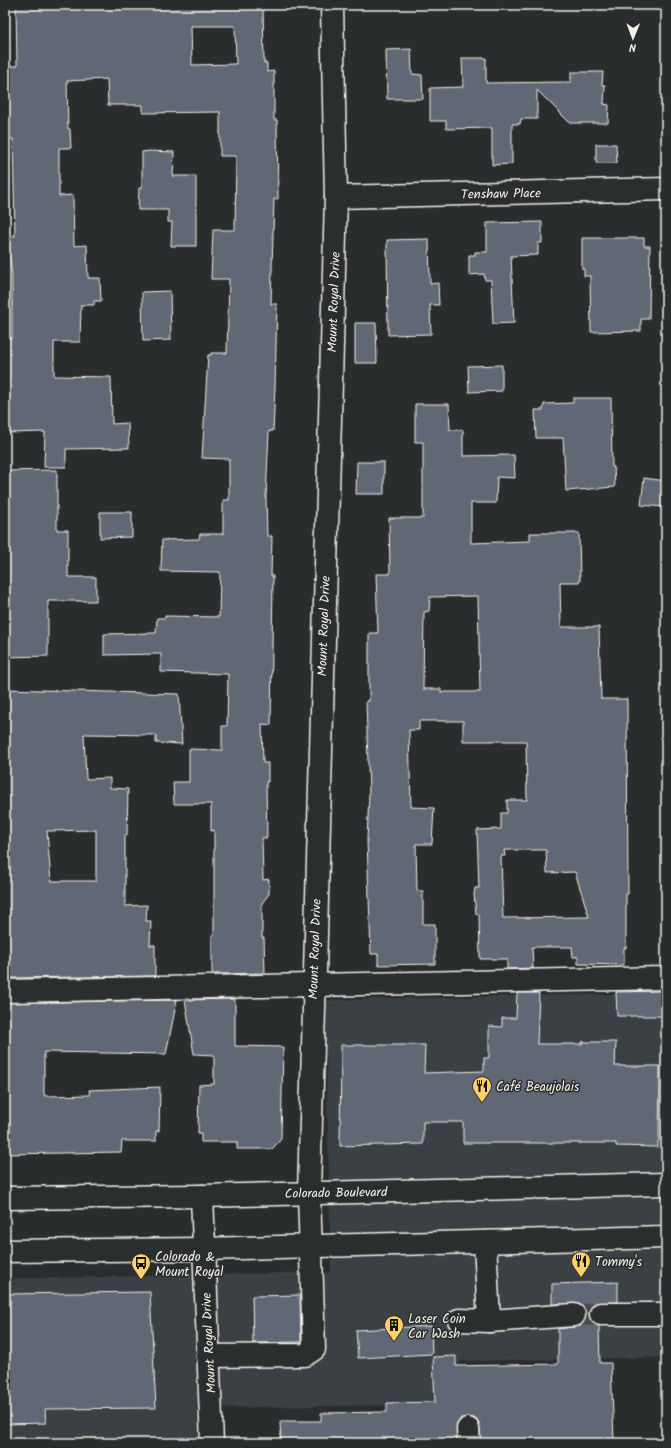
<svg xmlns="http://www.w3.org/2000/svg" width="671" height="1448" viewBox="0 0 671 1448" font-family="Kalam,sans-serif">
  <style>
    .built { fill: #3a3f44 }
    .building { fill: #616876; stroke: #f4f1e8; fill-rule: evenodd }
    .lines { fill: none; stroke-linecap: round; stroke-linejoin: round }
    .minor-tunnel { stroke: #484a4a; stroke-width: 22; stroke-dasharray: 22 11; stroke-linecap: butt }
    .minor-casing { stroke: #f4f1e8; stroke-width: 25 }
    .major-casing { stroke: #f4f1e8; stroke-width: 25 }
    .minor { stroke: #2a2d2e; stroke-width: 22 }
    .major { stroke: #2a2d2e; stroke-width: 22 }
    .labels { text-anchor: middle; stroke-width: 3; stroke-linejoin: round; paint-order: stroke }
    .street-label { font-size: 13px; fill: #f4f1e8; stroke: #2a2d2e }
    .poi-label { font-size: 13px; fill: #f4f1e8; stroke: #2a2d2e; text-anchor: start }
  </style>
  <rect width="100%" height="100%" fill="#2a2d2e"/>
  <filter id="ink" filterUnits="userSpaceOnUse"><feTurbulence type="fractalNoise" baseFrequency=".025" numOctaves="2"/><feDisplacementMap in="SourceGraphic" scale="8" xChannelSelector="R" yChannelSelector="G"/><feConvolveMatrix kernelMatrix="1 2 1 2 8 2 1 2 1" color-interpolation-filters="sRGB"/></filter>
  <g filter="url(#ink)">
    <polygon class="built" points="666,993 666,1357 460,1361 456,1404 197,1408 199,1441 5,1443 5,1279 331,1272 325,1000"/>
    <g class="building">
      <path d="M16,5H263L264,63H267V72L274,71V120H277L278,199H274L271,304H277L275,387L273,431H269L266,497L267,536H272L271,576H273L271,725L262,724L263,763H268V782H266L267,838H262L263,880L269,879V894L262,903V938H264L265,973L212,974V935H214V830L211,831V804H174L173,782H189V749L222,750V726H227L228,674L161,672V654L104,655V634L156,633L157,618H165V616L219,617L220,572L161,571L162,540L199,539L200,534H223V500H229V459L202,458L208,355H211V353H227L229,279H211L213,230H235L236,156H220V112L143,113V105H108L107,79L67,81L68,129H70L71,148H59V196L73,195L74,246L87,245L88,278H100L101,301H94V305H81L80,342H54V376L111,377L112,424L128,423L129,448L66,449V467H44L45,432L6,433L5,339L12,338V276L10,258H7V236H15L13,139H8V66H17ZM191,26H235L236,64L192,65Z"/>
      <polygon points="411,49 412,74 422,75 423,99 387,99 386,50"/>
      <polygon points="462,58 486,58 486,83 571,82 571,72 603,72 602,85 605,85 604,104 609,105 608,123 570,123 537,90 537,119 521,119 520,124 512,124 512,164 492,165 492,128 446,129 446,121 430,121 430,88 463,87"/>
      <polygon points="596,144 616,144 617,163 596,163"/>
      <polygon points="149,151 174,152 173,176 196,176 196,246 171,246 172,222 168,222 168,210 138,210 139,188 142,188 142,152"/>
      <polygon points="542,222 542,243 538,243 538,255 511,256 514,323 493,324 491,280 485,280 484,274 469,275 469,255 475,255 475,252 487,252 487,223"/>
      <polygon points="582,238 644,238 644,246 650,246 649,319 641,319 641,331 591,332 590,276 584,276 584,269 582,269"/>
      <polygon points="429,239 430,284 438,283 439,305 430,305 431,334 388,335 387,240"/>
      <polygon points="170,291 171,340 143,341 142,292"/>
      <polygon points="355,323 376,323 377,363 355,363"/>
      <polygon points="502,365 502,391 469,392 468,366"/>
      <polygon points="573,398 611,398 612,467 614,467 615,487 566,491 563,438 536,438 535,410 543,410 544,404 573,403"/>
      <path d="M415,404H449L450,430H463V456L514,455L515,478L497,477L496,503H471V543L530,541V533H579L580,582H560L561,627H599L601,699H627L628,894H626V948H624V965L578,964V957H573L572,947H532L533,968L507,969V959H480L479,914H476L474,894L475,888H479L477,830L501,829V813H507V800H527L526,741H463V721H419V730H409L411,807L434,808L432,844H416L417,891H423V924H435V964L378,965V954H371L367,840L369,793L366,701H369V633H378L376,574H390L389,518H423V442H415ZM478,596L480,692H441V689H423L424,612L429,611L430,597ZM504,850H546L547,873L575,872L589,917L503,918L501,856H505Z"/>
      <polygon points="357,462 384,462 384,494 356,494"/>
      <polygon points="57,470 57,530 68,530 68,577 96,577 96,601 48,601 48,656 5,657 5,471"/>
      <polygon points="644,478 666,481 664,507 641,505"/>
      <polygon points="100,512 132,512 132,537 100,538"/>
      <path d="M5,689L179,694L182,744L156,743V735L84,734L86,779L110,778V788L128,789L127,835H125V906L147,905L146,921H151L150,945H155V976L5,978ZM96,830V881H51L47,831Z"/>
      <polygon points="662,991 662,1016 617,1016 616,992"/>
      <polygon points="517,993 539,993 537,1044 582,1044 582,1042 616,1042 615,1066 660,1066 659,1141 658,1141 658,1147 616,1146 616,1143 463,1143 463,1122 423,1122 423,1144 340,1146 341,1045 425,1045 424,1073 484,1071 484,1058 489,1058 489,1026 502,1027 502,1018 516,1018"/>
      <polygon points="235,999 235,1046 283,1047 281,1139 272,1149 237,1149 237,1142 201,1142 201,1133 198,1133 199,1085 214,1084 214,1055 194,1054 185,1000"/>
      <polygon points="177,1000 166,1054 44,1052 44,1095 46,1096 90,1095 89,1090 160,1087 159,1131 156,1131 156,1141 122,1141 121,1152 5,1154 5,1003"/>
      <polygon points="618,1282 618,1302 595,1303 590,1307 589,1314 590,1321 599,1326 600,1363 611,1363 614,1443 481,1443 479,1422 474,1418 468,1417 461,1418 457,1424 456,1443 437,1443 437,1441 281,1443 280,1421 321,1421 321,1413 387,1412 387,1403 435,1402 433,1357 456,1356 456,1366 558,1364 558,1329 581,1326 585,1321 586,1314 584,1308 579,1304 552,1304 552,1284"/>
      <polygon points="150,1292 156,1408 45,1409 46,1423 5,1424 5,1294"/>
      <polygon points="300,1295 301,1342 253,1343 252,1296"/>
      <polygon points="431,1326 432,1354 358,1358 356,1330"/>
    </g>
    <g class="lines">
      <polyline class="minor-tunnel" points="574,1315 601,1314"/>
      <defs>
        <g id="minor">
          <polyline points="336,197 666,189"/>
          <polyline points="5,991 666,978"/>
          <polyline points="202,1196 212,1443"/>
          <polyline points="601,1314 666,1314"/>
          <polyline points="459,1320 489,1321 485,1242"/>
          <polyline points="489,1321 574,1315"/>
          <polyline points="208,1356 305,1355 314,1349 309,1193 336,197 332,5"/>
          <polyline points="468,1429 469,1443"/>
        </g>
        <g id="major">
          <polyline points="5,1198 202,1196 666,1184"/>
          <polyline points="5,1251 203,1249 666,1237"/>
        </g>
      </defs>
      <use href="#minor" class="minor-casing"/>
      <use href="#major" class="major-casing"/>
      <use href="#minor" class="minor"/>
      <use href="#major" class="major"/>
    </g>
  </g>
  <defs>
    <symbol id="restaurant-pin" viewBox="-11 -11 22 30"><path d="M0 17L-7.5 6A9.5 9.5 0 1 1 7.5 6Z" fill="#ffd166" stroke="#2a2d2e"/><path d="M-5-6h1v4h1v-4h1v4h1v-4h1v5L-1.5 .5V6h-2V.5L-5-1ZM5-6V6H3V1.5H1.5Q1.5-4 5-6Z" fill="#111"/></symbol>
    <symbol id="bus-pin" viewBox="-11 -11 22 30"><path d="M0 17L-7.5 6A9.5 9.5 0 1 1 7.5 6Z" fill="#ffd166" stroke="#2a2d2e"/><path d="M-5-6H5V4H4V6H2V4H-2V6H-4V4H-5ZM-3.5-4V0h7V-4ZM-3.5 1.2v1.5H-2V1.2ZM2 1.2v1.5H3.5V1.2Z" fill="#111"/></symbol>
    <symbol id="building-pin" viewBox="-11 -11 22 30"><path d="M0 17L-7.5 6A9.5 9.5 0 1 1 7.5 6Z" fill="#ffd166" stroke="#2a2d2e"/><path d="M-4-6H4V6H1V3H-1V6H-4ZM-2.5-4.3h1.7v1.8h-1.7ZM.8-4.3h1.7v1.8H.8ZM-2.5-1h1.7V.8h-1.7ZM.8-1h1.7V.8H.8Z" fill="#111"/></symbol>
  </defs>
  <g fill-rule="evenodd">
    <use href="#restaurant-pin" x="471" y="1075" width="22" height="30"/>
    <use href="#restaurant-pin" x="570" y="1250" width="22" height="30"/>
    <use href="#bus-pin" x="130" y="1252" width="22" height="30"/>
    <use href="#building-pin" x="383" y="1314" width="22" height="30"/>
  </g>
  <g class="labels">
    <g class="street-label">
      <text transform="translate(501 193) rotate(-1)" y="5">Tenshaw Place</text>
      <text transform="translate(333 302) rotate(-88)" y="5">Mount Royal Drive</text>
      <text transform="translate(323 626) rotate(-88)" y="5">Mount Royal Drive</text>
      <text transform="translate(314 949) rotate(-88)" y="5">Mount Royal Drive</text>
      <text transform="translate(336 1192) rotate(-1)" y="5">Colorado Boulevard</text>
      <text transform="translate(208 1343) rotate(-93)" y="5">Mount Royal Drive</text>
    </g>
    <g class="poi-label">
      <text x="496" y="1091">Café Beaujolais</text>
      <text x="155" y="1261">Colorado &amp;<tspan x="155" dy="15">Mount Royal</tspan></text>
      <text x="595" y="1266">Tommy's</text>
      <text x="408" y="1323">Laser Coin<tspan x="408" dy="15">Car Wash</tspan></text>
    </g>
  </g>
  <rect width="671" height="1448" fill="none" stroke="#2a2d2e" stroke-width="20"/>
  <rect x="10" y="10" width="651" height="1428" fill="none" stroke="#f4f1e8" stroke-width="1.5" filter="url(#ink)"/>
  <g transform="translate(633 38) rotate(181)" stroke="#2a2d2e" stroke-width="3" paint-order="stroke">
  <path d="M0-3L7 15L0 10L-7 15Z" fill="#f4f1e8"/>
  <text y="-6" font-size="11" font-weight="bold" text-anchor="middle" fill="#f4f1e8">N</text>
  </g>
</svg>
